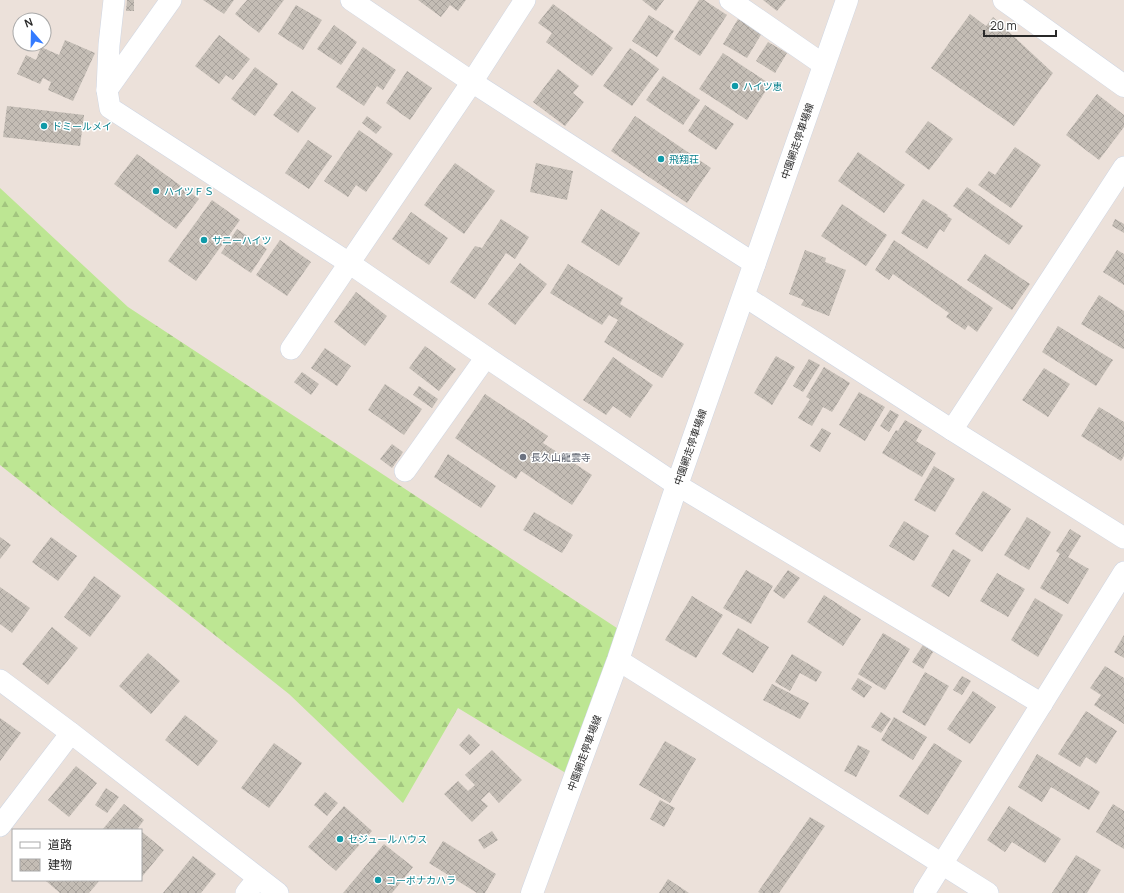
<svg xmlns="http://www.w3.org/2000/svg" width="1124" height="893" viewBox="0 0 1124 893" font-family="Manrope,'Noto Sans JP',sans-serif">
  <style>
    .forest { fill: url(#forest-firs) }
    .building { fill: url(#building-cross-hatch) }
    .lines { fill: none; stroke-linecap: round; stroke-linejoin: round }
    .street-casing { stroke: #cfd6e3; stroke-width: 22 }
    .secondary-casing { stroke: #cfd6e3; stroke-width: 23 }
    .street { stroke: #fff; stroke-width: 21 }
    .secondary { stroke: #fff; stroke-width: 22 }
    .culture-dot { fill: #0f9aa8; stroke: #fff; stroke-width: 1.5 }
    .worship-dot { fill: #6b7280; stroke: #fff; stroke-width: 1.5 }
    .labels { text-anchor: middle; stroke-width: 3; stroke-linejoin: round; paint-order: stroke }
    .culture-label { font-size: 10px; fill: #0d838f; stroke: #fff; text-anchor: start }
    .street-label { font-size: 10px; fill: #292929; stroke: #fff }
    .worship-label { font-size: 10px; fill: #5b616d; stroke: #fff; text-anchor: start }
  </style>
  <defs>
    <pattern id="forest-firs" width="22" height="20" patternUnits="userSpaceOnUse"><rect width="22" height="20" fill="#bde693"/><path d="M5 1l3.5 6h-7zM16 11l3.5 6h-7z" fill="#a2c57f"/></pattern>
    <pattern id="building-cross-hatch" width="8" height="8" patternUnits="userSpaceOnUse"><rect width="8" height="8" fill="#c4bdb5"/><path d="M0 0l8 8M0 8l8-8" fill="none" stroke="#a8a29c"/></pattern>
  </defs>
  <rect width="100%" height="100%" fill="#ece1da"/>
  <polygon class="forest" points="0,188 128,307 626,634 574,778 458,708 403,803 289,694 0,465"/>
  <g class="building">
    <polygon points="127,0 134,0 134,11 126,11"/>
    <polygon points="203,0 234,0 224,14"/>
    <polygon points="247,0 284,0 259,33 235,14"/>
    <polygon points="418,0 466,0 458,11 450,5 441,17"/>
    <polygon points="642,0 664,0 656,11"/>
    <polygon points="699,0 704,0 727,15 700,56 674,39"/>
    <polygon points="763,0 786,0 777,11"/>
    <polygon points="553,4 613,48 592,76 546,42 552,33 538,23"/>
    <polygon points="296,5 322,20 303,50 278,34"/>
    <polygon points="970,14 986,26 993,17 1053,73 1014,126 931,68"/>
    <polygon points="649,15 674,31 657,57 632,41"/>
    <polygon points="738,19 762,33 747,58 723,44"/>
    <polygon points="334,25 357,42 341,65 317,49"/>
    <polygon points="219,35 250,59 233,80 226,75 219,84 195,66"/>
    <polygon points="65,40 95,53 73,101 48,90 51,82 43,78 40,84 17,74 26,55 36,60 41,47 59,55"/>
    <polygon points="768,42 787,53 775,73 756,61"/>
    <polygon points="363,47 396,70 383,90 377,86 364,106 336,87"/>
    <polygon points="630,48 659,69 632,106 603,86"/>
    <polygon points="723,53 770,84 747,120 699,89"/>
    <polygon points="255,67 278,84 255,116 231,99"/>
    <polygon points="558,69 579,86 573,93 584,102 565,126 533,102"/>
    <polygon points="407,71 432,88 410,120 386,103"/>
    <polygon points="663,76 700,100 683,125 646,100"/>
    <polygon points="292,91 316,108 298,133 273,115"/>
    <polygon points="1097,94 1124,115 1124,127 1099,160 1066,135"/>
    <polygon points="705,105 734,124 716,150 688,131"/>
    <polygon points="7,106 84,115 80,146 3,137"/>
    <polygon points="367,116 382,127 376,134 362,123"/>
    <polygon points="635,116 711,168 687,203 611,151"/>
    <polygon points="928,121 953,139 929,170 905,152"/>
    <polygon points="359,130 393,154 366,192 356,185 348,197 324,181"/>
    <polygon points="308,140 332,156 309,189 285,173"/>
    <polygon points="1015,147 1041,165 1011,208 978,185 989,171 995,175"/>
    <polygon points="858,152 905,185 884,213 838,181"/>
    <polygon points="137,154 199,199 176,229 114,184"/>
    <polygon points="455,163 495,191 464,234 424,205"/>
    <polygon points="536,163 573,171 567,200 530,192"/>
    <polygon points="967,187 1023,226 1009,245 953,206"/>
    <polygon points="923,199 948,215 947,216 952,219 944,232 940,229 927,249 901,233"/>
    <polygon points="212,200 240,220 196,281 168,261"/>
    <polygon points="842,204 887,235 866,266 821,236"/>
    <polygon points="601,209 640,233 619,266 581,242"/>
    <polygon points="411,212 448,238 429,265 392,239"/>
    <polygon points="501,219 529,237 515,259 506,253 475,299 450,282 475,246 482,248"/>
    <polygon points="1115,219 1124,224 1124,233 1112,226"/>
    <polygon points="237,229 267,249 251,273 221,253"/>
    <polygon points="280,240 311,262 287,296 256,275"/>
    <polygon points="894,240 993,308 977,332 968,325 965,330 946,317 949,313 893,274 889,280 875,270"/>
    <polygon points="805,250 826,258 825,262 846,270 829,316 801,305 804,300 789,294"/>
    <polygon points="1117,250 1124,254 1124,285 1103,272"/>
    <polygon points="985,254 1030,284 1012,310 967,280"/>
    <polygon points="520,263 547,284 515,325 488,304"/>
    <polygon points="568,264 623,298 620,304 684,344 662,378 604,342 618,320 609,315 602,325 550,293"/>
    <polygon points="356,292 387,316 365,346 334,322"/>
    <polygon points="1099,295 1124,311 1124,348 1123,349 1081,324"/>
    <polygon points="1058,326 1113,360 1096,386 1042,352"/>
    <polygon points="425,346 456,369 439,391 409,368"/>
    <polygon points="325,348 351,366 337,386 311,368"/>
    <polygon points="776,356 795,367 772,405 754,393"/>
    <polygon points="613,357 653,385 630,418 613,406 606,415 583,400"/>
    <polygon points="809,359 820,365 803,392 793,386"/>
    <polygon points="824,367 850,383 832,412 823,407 812,426 798,418 810,399 806,397"/>
    <polygon points="1044,368 1070,384 1048,417 1022,400"/>
    <polygon points="302,372 319,384 311,395 294,382"/>
    <polygon points="385,384 422,409 404,435 368,410"/>
    <polygon points="419,386 438,399 432,408 413,395"/>
    <polygon points="859,392 885,407 865,441 839,425"/>
    <polygon points="485,394 548,436 543,443 592,475 572,505 521,471 516,479 455,438"/>
    <polygon points="1099,407 1124,422 1124,456 1121,461 1081,436"/>
    <polygon points="890,410 899,415 889,432 880,426"/>
    <polygon points="905,420 922,430 916,441 936,453 922,477 882,453 896,430 898,431"/>
    <polygon points="822,428 831,433 820,452 810,446"/>
    <polygon points="392,444 403,452 392,468 380,459"/>
    <polygon points="448,454 496,486 481,508 434,477"/>
    <polygon points="934,466 955,479 935,512 914,500"/>
    <polygon points="983,491 1011,509 982,552 955,534"/>
    <polygon points="534,512 573,535 562,553 523,530"/>
    <polygon points="1027,517 1051,532 1029,570 1004,555"/>
    <polygon points="904,521 929,536 914,561 889,546"/>
    <polygon points="1070,529 1081,536 1068,557 1089,569 1068,604 1040,588 1060,554 1056,551"/>
    <polygon points="0,537 11,545 0,559"/>
    <polygon points="51,537 77,556 58,581 32,562"/>
    <polygon points="953,549 971,560 949,597 931,586"/>
    <polygon points="746,570 773,586 751,624 723,608"/>
    <polygon points="788,570 800,578 784,599 773,591"/>
    <polygon points="997,573 1025,589 1008,617 980,601"/>
    <polygon points="94,576 121,596 90,637 64,617"/>
    <polygon points="0,587 30,608 12,633 0,624"/>
    <polygon points="824,595 861,619 843,646 807,622"/>
    <polygon points="692,596 723,615 696,658 665,640"/>
    <polygon points="1035,598 1063,615 1038,657 1011,640"/>
    <polygon points="52,627 78,648 48,685 22,664"/>
    <polygon points="738,628 769,647 753,673 722,654"/>
    <polygon points="883,633 910,649 885,690 858,674"/>
    <polygon points="1124,635 1124,658 1114,652"/>
    <polygon points="923,645 933,652 923,669 912,662"/>
    <polygon points="148,653 180,681 151,714 119,686"/>
    <polygon points="792,654 822,672 816,682 800,673 790,691 775,682"/>
    <polygon points="1105,666 1124,678 1124,724 1094,705 1101,695 1090,688"/>
    <polygon points="925,672 949,686 925,726 902,712"/>
    <polygon points="962,676 971,681 962,695 953,690"/>
    <polygon points="858,678 872,687 864,698 851,689"/>
    <polygon points="772,684 809,703 800,719 763,700"/>
    <polygon points="973,691 996,707 970,744 947,729"/>
    <polygon points="1086,711 1117,731 1096,764 1086,757 1080,767 1058,754"/>
    <polygon points="881,712 891,719 881,733 871,727"/>
    <polygon points="185,715 218,741 198,766 165,740"/>
    <polygon points="894,717 927,737 913,760 881,740"/>
    <polygon points="0,718 21,733 0,761"/>
    <polygon points="469,734 480,745 470,755 459,745"/>
    <polygon points="665,741 696,759 670,803 639,785"/>
    <polygon points="274,743 302,763 269,808 241,788"/>
    <polygon points="934,743 962,761 928,815 899,796"/>
    <polygon points="858,745 870,751 856,777 844,771"/>
    <polygon points="492,750 522,780 499,803 489,792 481,800 488,806 472,822 444,794 458,781 468,791 475,785 465,775"/>
    <polygon points="1037,754 1100,792 1089,810 1051,787 1042,802 1018,787"/>
    <polygon points="76,766 97,783 69,817 48,800"/>
    <polygon points="106,788 119,797 107,813 95,805"/>
    <polygon points="325,792 338,803 327,816 314,805"/>
    <polygon points="660,800 675,808 664,827 650,819"/>
    <polygon points="124,804 144,820 138,828 140,830 102,830"/>
    <polygon points="1113,804 1124,811 1124,849 1096,832"/>
    <polygon points="344,806 372,831 336,871 308,847"/>
    <polygon points="1009,806 1061,839 1045,863 1012,842 1005,852 987,840"/>
    <polygon points="810,817 825,826 779,893 760,893 758,892"/>
    <polygon points="141,831 164,850 141,878"/>
    <polygon points="492,831 498,840 484,849 478,840"/>
    <polygon points="443,841 496,874 485,893 477,893 429,863"/>
    <polygon points="384,844 413,867 392,893 343,893"/>
    <polygon points="1076,855 1101,870 1087,893 1052,893"/>
    <polygon points="193,856 216,874 201,893 163,893"/>
    <polygon points="668,879 689,893 659,893"/>
    <polygon points="47,880 100,880 89,893 60,893 46,881"/>
  </g>
  <g class="lines">
    <defs>
      <g id="street">
        <polyline points="114,0 109,45 107,90 110,108 349,263 486,357 677,485 1042,704"/>
        <polyline points="351,0 472,82 755,264"/>
        <polyline points="730,0 824,65"/>
        <polyline points="107,90 171,0"/>
        <polyline points="744,296 952,430 1124,538"/>
        <polyline points="291,349 472,82 525,0"/>
        <polyline points="952,430 1124,167"/>
        <polyline points="405,471 486,357"/>
        <polyline points="618,660 988,893"/>
        <polyline points="0,680 71,733 278,893"/>
        <polyline points="0,826 71,733"/>
        <polyline points="246,893 258,878"/>
        <polyline points="924,893 1124,572"/>
      </g>
      <g id="secondary">
        <polyline points="1004,0 1124,86"/>
        <polyline points="532,893 618,660 677,485 847,0"/>
      </g>
    </defs>
    <use href="#street" class="street-casing"/>
    <use href="#secondary" class="secondary-casing"/>
    <use href="#street" class="street"/>
    <use href="#secondary" class="secondary"/>
  </g>
  <g class="culture-dot">
    <circle cx="735" cy="86" r="4"/>
    <circle cx="44" cy="126" r="4"/>
    <circle cx="661" cy="159" r="4"/>
    <circle cx="156" cy="191" r="4"/>
    <circle cx="204" cy="240" r="4"/>
    <circle cx="340" cy="839" r="4"/>
    <circle cx="378" cy="880" r="4"/>
  </g>
  <circle class="worship-dot" cx="523" cy="457" r="4"/>
  <g class="labels">
    <g class="culture-label">
      <text x="743" y="90">ハイツ恵</text>
      <text x="52" y="130">ドミールメイ</text>
      <text x="669" y="163">飛翔荘</text>
      <text x="164" y="195">ハイツＦＳ</text>
      <text x="212" y="244">サニーハイツ</text>
      <text x="348" y="843">セジュールハウス</text>
      <text x="386" y="884">コーポナカハラ</text>
    </g>
    <g class="street-label">
      <text transform="translate(797 141) rotate(-71)" y="4">中園網走停車場線</text>
      <text transform="translate(690 447) rotate(-71)" y="4">中園網走停車場線</text>
      <text transform="translate(584 753) rotate(-70)" y="4">中園網走停車場線</text>
    </g>
    <g class="worship-label">
      <text x="531" y="461">長久山龍雲寺</text>
    </g>
  </g>
  <rect x="12" y="829" width="130" height="52" fill="#ffffff" stroke="#a9a9a9"/>
  <rect x="20" y="842" width="20" height="6" fill="#ffffff" stroke="#a9a9a9"/>
  <text x="48" y="849" font-size="12" fill="#292929">道路</text>
  <rect x="20" y="859" width="20" height="12" fill="url(#building-cross-hatch)" stroke="#a9a9a9"/>
  <text x="48" y="869" font-size="12" fill="#292929">建物</text>
  <g transform="translate(32 32) rotate(340)"><circle r="19" fill="#ffffff" stroke="#a9a9a9"/>
  <path d="M0-3L7 15L0 10L-7 15Z" fill="#347bff"/>
  <text y="-6" font-size="11" font-weight="bold" text-anchor="middle" fill="#292929">N</text>
  </g>
  <path d="M984 30v6h72v-6" fill="none" stroke="#292929" stroke-width="2"/>
  <text x="990" y="30" font-size="12" fill="#292929" stroke="#ffffff" stroke-width="3" paint-order="stroke">20 m</text>
</svg>
